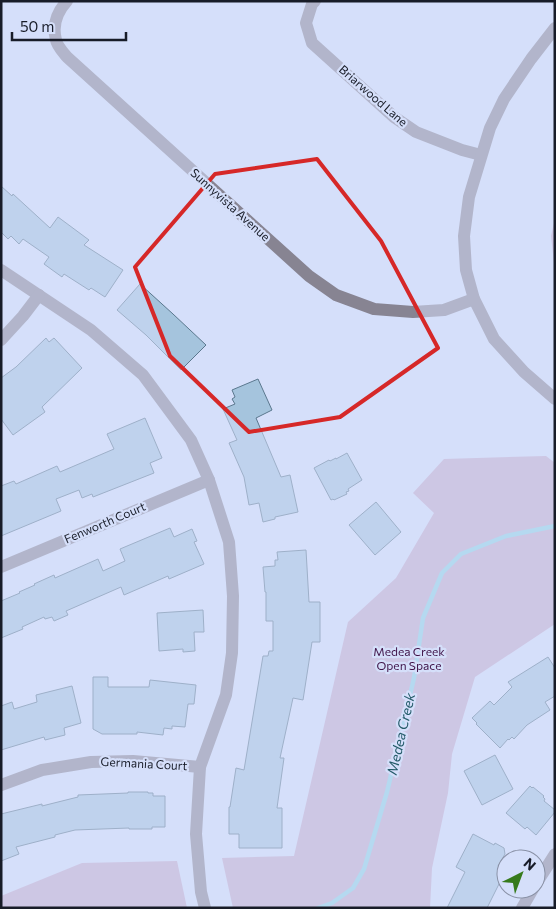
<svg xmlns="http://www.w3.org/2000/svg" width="556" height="909" viewBox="0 0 556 909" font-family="Commissioner,sans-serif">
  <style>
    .green { fill: #c4aaca }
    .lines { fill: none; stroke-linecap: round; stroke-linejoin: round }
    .stream { stroke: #8fd2e4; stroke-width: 4.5 }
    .building { fill: #a5c4dd; stroke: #5b788e }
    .minor { stroke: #878492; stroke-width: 12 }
    .marked { fill: none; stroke: #d62828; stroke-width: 4; stroke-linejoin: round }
    .labels { text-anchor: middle; stroke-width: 4.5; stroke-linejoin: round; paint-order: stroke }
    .street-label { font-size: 12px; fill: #181c28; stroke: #d5dffa }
    .park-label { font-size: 12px; fill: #3f1247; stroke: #d5dffa }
    .water-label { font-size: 14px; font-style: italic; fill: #235a68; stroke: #d5dffa }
  </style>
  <rect width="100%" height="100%" fill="#d5dffa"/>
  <g class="green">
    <polygon points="555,219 555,271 551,236"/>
    <polygon points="546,456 555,463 555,624 475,677 452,754 448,793 432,868 430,908 233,908 222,858 294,856 348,622 396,578 434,513 413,493 444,459"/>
    <polygon points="177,861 187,908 1,908 1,896 82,863"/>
  </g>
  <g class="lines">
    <polyline class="stream" points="318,908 332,903 353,888 364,869 387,792 414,678 423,618 442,573 461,554 506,536 555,526"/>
  </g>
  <g class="building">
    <polygon points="1,186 12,196 13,194 50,228 58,217 89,240 84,245 123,270 105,297 91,288 89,290 64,274 62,277 44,264 49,257 23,239 19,244 11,236 8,239 1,232"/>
    <polygon points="140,284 173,314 206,345 181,370 146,335 117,310"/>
    <polygon points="46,338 49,342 54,338 82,368 42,407 45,412 13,435 1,419 1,378 16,367"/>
    <polygon points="258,379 272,410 256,418 281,477 290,475 298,512 275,517 275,519 263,522 259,503 249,505 244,477 229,443 237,440 223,409 235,404 232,399 235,397 232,390"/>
    <polygon points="145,418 162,458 150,463 154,473 93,497 92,494 82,498 79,490 56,499 61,511 1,536 1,486 14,481 16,484 57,466 60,472 114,449 107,434"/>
    <polygon points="347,453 362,480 348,489 349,491 346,492 347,494 334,500 333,499 331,500 314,468 329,460 330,461 336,458 336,459"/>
    <polygon points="376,502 401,532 375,555 349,525"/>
    <polygon points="170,528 174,537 192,529 197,541 194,542 204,564 169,579 168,576 124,595 121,587 66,611 68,615 54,621 52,617 45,619 44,617 22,627 23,629 1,638 1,601 20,593 19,592 35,585 34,584 54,575 55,578 98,559 103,571 125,561 120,549"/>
    <polygon points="306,550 309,602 320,602 320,642 312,642 303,700 293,698 280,758 284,758 277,808 282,808 282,848 239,848 239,834 229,834 229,807 230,807 236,768 244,770 263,656 268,656 269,651 273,651 273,621 266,621 266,592 265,592 263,567 275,566 275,560 278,560 277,552"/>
    <polygon points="203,610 204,632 194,632 195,651 183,652 183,649 159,651 157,613"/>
    <polygon points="548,657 555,668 555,696 545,702 550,710 527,725 514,739 512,737 509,740 508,739 500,748 476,724 477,723 472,718 490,701 494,705 512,687 508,682"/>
    <polygon points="93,677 108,677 108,687 149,687 150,680 196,685 194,704 188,704 185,727 172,726 172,729 164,728 163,735 137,732 137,734 102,734 93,729"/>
    <polygon points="72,686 81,723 64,728 65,735 45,740 44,737 1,750 1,706 12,702 14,709 37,702 36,695"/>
    <polygon points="495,755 513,789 482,805 464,771"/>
    <polygon points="530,786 532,788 533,787 544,796 543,797 545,799 544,801 555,810 555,812 536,835 527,827 525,829 506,813"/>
    <polygon points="128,792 148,792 148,793 153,793 153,796 165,796 165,827 152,827 152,829 129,829 129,828 75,830 55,835 55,837 16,847 19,854 1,861 1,814 42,804 42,806 78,797 78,795 128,793"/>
    <polygon points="473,834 494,845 495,843 504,848 505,854 498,866 506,870 487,908 447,908 465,872 456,867"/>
  </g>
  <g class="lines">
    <g class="minor">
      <path d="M67,1C57,12 52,25 56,40C57,46 63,52 67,57L309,276L336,295L374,309L413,312L444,310L474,299"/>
      <polyline points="315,1 312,4 306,23 312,43 394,117 416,132 462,150 481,155"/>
      <polyline points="555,28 531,59 504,99 490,128 469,197 464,236 466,270 474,299 494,339 524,372 555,399"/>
      <polyline points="1,270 91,330 143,375 191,440 209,480 229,542 233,596 232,653 226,695 200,767 196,834 201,892 205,908"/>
      <polyline points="1,340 23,316 39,295"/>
      <polyline points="1,567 209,480"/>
      <polyline points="1,785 42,770 91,762 133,761 200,767"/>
      <polyline points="536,884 555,854"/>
      <polyline points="522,908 533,889"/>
    </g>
  </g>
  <path d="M0 0H556V909H0ZM317,159L381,241L438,348L340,417L249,432L170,356L135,267L215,174Z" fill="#d5dffa" fill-opacity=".55" fill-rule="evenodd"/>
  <path class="marked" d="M317,159L381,241L438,348L340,417L249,432L170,356L135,267L215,174Z"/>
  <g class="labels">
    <g class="street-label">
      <text transform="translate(373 96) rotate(41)" y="4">Briarwood Lane</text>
      <text transform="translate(230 205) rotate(42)" y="4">Sunnyvista Avenue</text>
      <text transform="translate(105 523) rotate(-23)" y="4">Fenworth Court</text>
      <text transform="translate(144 764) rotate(3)" y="4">Germania Court</text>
    </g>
    <g class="park-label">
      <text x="409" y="656">Medea Creek<tspan x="409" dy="14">Open Space</tspan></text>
    </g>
    <g class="water-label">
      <text transform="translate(401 734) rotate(-77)" y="5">Medea Creek</text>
    </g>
  </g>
  <rect width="556" height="909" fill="none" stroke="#181c28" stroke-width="5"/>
  <g transform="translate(521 874) rotate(42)"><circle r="24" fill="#d5dffa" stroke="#8991a6"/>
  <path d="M0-4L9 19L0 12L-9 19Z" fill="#367a1b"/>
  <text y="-8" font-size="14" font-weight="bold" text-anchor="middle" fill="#181c28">N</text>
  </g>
  <path d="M12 32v8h114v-8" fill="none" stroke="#181c28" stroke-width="2.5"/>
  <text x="20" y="32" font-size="15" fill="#181c28" stroke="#d5dffa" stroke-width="4" paint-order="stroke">50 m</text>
</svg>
